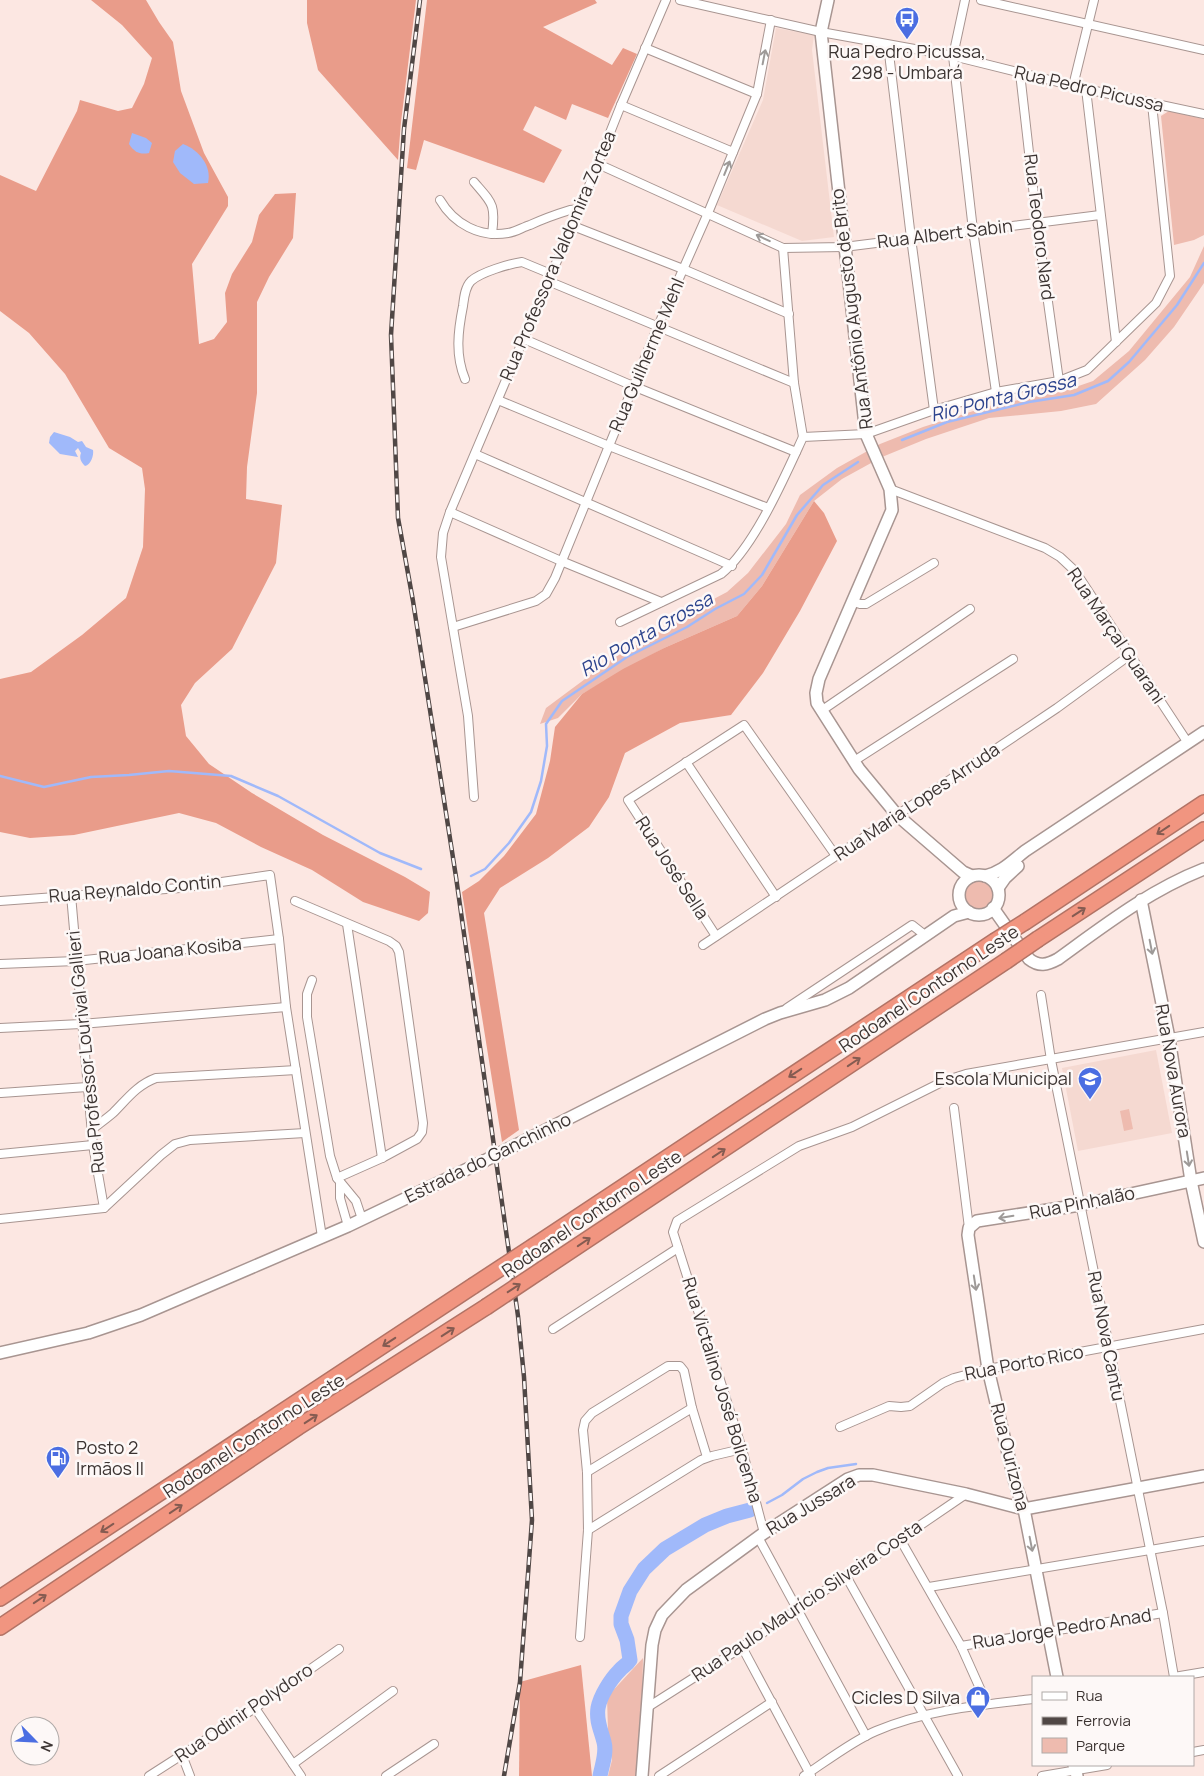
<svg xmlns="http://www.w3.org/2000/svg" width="1204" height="1776" viewBox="0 0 1204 1776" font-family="Manrope,sans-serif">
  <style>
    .built { fill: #f5d9d1 }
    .green { fill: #eebbaf }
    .forest { fill: #e99c8a }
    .water { fill: #a0b9fa }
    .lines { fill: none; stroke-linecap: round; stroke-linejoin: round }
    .stream { stroke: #a0b9fa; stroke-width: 2.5 }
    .river { stroke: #a0b9fa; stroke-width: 15 }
    .street-casing { stroke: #a89591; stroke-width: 10 }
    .secondary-casing { stroke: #a89591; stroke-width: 14 }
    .highway-casing { stroke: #b27365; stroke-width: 18 }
    .street { stroke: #fff; stroke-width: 8 }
    .secondary { stroke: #fff; stroke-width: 11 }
    .highway { stroke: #f19580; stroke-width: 15 }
    .rail-casing { stroke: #504745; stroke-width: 4.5 }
    .rail { stroke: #fdf8f7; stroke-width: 2.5; stroke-dasharray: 8; stroke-linecap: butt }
    .secondary-bridge-casing { stroke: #a89591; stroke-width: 14; stroke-linecap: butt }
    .highway-bridge-casing { stroke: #b27365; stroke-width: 18; stroke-linecap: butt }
    .secondary-bridge { stroke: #fff; stroke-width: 11 }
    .highway-bridge { stroke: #f19580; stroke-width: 15 }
    .oneway { stroke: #9e9a98 }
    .oneway2 { stroke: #845b51 }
    .labels { text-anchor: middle; stroke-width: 5; stroke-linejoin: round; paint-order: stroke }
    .poi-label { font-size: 18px; fill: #3c3432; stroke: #fdf8f7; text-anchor: end }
    .street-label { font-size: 18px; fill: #3c3432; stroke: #fdf8f7 }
    .water-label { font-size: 19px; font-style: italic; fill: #2c438d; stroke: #fdf8f7 }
  </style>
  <rect width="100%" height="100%" fill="#fce7e2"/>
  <g class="built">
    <polygon points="776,28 814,35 812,50 834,237 802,241 717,205 763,100"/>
    <polygon points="1156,1050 1172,1133 1078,1151 1062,1068"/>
  </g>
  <g class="green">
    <polygon points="1169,111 1204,119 1204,235 1194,240 1174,245 1161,116"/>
    <polygon points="1204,246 1204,283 1174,327 1145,360 1096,404 1061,411 989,418 926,439 882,457 842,479 814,501 762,586 737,616 664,648 582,694 558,718 540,724 546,708 612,659 659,632 691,611 727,592 748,573 786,524 800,495 837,468 880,444 923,427 989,406 1064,391 1093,381 1129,351 1190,277"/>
    <circle cx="979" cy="894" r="16"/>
    <polygon points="1129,1109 1133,1129 1124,1131 1120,1111"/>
    <polygon points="643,1658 641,1746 637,1776 608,1776 612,1760 608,1731 607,1697"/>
  </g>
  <g class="forest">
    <polygon points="91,0 146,0 159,22 173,42 181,91 204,153 228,197 228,206 192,264 199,344 214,339 227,322 225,293 232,274 252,242 259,215 275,194 296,193 293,238 269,277 257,302 257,393 247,467 246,499 282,505 276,563 232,649 195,683 181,705 186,736 209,764 252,793 323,835 405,877 430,892 428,913 419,921 363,902 312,870 261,847 216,823 179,813 74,835 30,838 0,832 0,679 31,672 82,635 126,598 143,547 145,489 142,468 109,448 65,374 29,333 0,311 0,175 36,191 77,111 80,100 118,111 132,108 144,84 152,58 122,25"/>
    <polygon points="307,0 416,0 401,122 398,160 318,70 307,23"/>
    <polygon points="427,0 595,0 597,3 543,27 612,65 623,48 637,54 608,118 572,104 566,120 535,106 523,130 562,150 544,183 424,140 416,170 407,168"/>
    <polygon points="814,501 824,513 837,541 800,611 763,673 731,715 680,723 625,753 609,797 589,827 548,858 500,888 484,913 519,1130 502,1142 462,892 479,881 504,856 536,814 550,761 555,727 582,694 623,669 664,648 737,616 762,586"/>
    <polygon points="581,1665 592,1776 519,1776 520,1682"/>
  </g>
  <g class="water">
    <path d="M132,133L146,138L152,143L149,153C140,155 134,152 129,144Z"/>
    <path d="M183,144C199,150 212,166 208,183L194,184L180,173L173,162L175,151Z"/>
    <path d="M54,432L70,437L78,442L82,441L86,447L93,450C94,455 91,465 85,466C81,462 79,458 81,453L78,448L75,451L78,457L60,454L49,443L50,437Z"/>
  </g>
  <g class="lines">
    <g class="stream">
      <polyline points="902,440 947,422 1029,402 1074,395 1108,381 1129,362 1177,305 1204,263"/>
      <polyline points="0,776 44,787 91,777 129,775 169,771 231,776 278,796 380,853 421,869"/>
      <polyline points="471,876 485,869 509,843 531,812 541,781 547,746 546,724 562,701 627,657 687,627 715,609 744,594 762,575 797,515 823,485 858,462"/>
      <polyline points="767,1503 782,1495 803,1479 817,1472 828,1468 856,1464"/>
    </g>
    <path class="river" d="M600,1776C602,1765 607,1753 604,1742C601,1730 596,1721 598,1708C600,1696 611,1679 619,1671C623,1666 627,1665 630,1660L627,1640L621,1624V1616L630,1591L644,1569L665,1549L705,1525L727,1516L750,1510"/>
    <defs>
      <g id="street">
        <polyline points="680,0 821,32 953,56 1086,89 1204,114"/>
        <polyline points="965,0 953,56 973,230 996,392"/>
        <polyline points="981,0 1204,50"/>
        <polyline points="888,45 911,238 934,410"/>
        <polyline points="645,48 757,94"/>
        <polyline points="1020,73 1037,223 1059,381"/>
        <polyline points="1073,86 1094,0"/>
        <polyline points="1086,89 1116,342"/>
        <polyline points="621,105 733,152"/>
        <polyline points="598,164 783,248 844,247 1100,215"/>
        <path d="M474,182C492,203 496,204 492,234"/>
        <path d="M440,200C454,224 480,238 508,233C516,232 523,227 530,225C543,219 557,214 570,210L580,209"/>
        <polyline points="573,226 683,269 789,314"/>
        <polyline points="783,248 794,383 803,437"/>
        <polyline points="548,281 794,383"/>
        <polyline points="524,339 633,386 796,452"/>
        <path d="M465,379C455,355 458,331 463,306C464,298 465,287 471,281C481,272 509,264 522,262L551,274"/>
        <polyline points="498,400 609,446 768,508"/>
        <polyline points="475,454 732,566"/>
        <polyline points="890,489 1045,548 1060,557 1075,571 1188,743"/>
        <polyline points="450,512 561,561 661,602"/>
        <polyline points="854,602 860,604 866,604 934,563"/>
        <path d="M620,622L721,574C754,548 785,476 803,437L866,434L934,410L996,392L1059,381L1087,370L1156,303L1170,276L1152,104"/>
        <polyline points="453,627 536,601 546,594 555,578 658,326 708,213 757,94 771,20"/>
        <polyline points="821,711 970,609"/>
        <polyline points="854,761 1013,659"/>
        <polyline points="686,762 776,897"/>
        <polyline points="474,797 468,716 441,557 443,533 450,512 551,274 573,226 621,105 666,0"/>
        <polyline points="71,895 93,1145 104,1208"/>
        <polyline points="0,901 180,888 270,875 279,939 286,1007 322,1237"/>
        <polyline points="295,901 389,941 396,946 399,952 423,1123 422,1132 417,1139 382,1158 337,1178"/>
        <polyline points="347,924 382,1158"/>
        <polyline points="716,936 628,800 744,725 836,856"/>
        <polyline points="703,945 1057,708 1130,655"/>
        <polyline points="0,964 76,961 279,939"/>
        <polyline points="312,980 307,994 307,1017 330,1156 337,1178 356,1201 362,1219"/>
        <polyline points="1041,995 1051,1060 1163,1613 1174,1677"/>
        <polyline points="787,1008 912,925 926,936"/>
        <polyline points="0,1028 81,1024 286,1007"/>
        <polyline points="1,1093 87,1087"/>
        <polyline points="954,1108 969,1228"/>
        <path d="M91,1130C99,1124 106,1119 113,1113C127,1099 137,1085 156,1078L296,1070"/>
        <polyline points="0,1154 93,1145"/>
        <polyline points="340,1184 340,1198 348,1226"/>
        <polyline points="0,1219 104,1208 161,1155 175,1144 190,1140 305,1133"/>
        <polyline points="553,1329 678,1248"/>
        <polyline points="840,1427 889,1406 901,1407 910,1406 943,1383 954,1378 988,1369 1204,1329"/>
        <polyline points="587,1472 692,1408"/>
        <polyline points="588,1530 701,1460 712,1456 742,1449"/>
        <polyline points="764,1533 742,1449 673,1232 677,1221 799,1146 852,1127 944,1081 966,1074 1204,1032"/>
        <polyline points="758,1537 866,1736"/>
        <polyline points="900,1539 961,1646 987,1704"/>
        <polyline points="846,1576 958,1776"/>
        <polyline points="929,1587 1204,1541"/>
        <polyline points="580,1637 588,1530 587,1472 583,1430 585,1421 592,1413 668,1366 680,1366 684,1371 692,1408 707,1457"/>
        <polyline points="961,1646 1163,1613"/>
        <polyline points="742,1647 811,1776"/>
        <polyline points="1174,1677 1204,1672"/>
        <polyline points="648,1707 742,1647 966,1494"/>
        <polyline points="255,1708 301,1776"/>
        <polyline points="1193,1752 1204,1750"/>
        <polyline points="182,1755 190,1776"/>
        <polyline points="293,1764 393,1691"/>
        <polyline points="149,1776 255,1708 339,1649"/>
        <polyline points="386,1776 434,1744"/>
        <polyline points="659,1776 772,1702"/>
        <path d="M804,1776C825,1762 854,1740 876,1731C925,1710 980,1705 1033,1699"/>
        <polyline points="1042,1776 1107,1765"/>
      </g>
      <g id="secondary">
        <polyline points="828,0 821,32 866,434 890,489 892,510 819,679 816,693 817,703 859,769 897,815 963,872 972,876"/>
        <circle cx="979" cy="895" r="20"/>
        <path d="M985,876C1002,872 1011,862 1025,851L1204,732"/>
        <polyline points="998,888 1005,878 1018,866"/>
        <polyline points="1141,900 1169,1038 1191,1181 1204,1242"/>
        <path d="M993,908L1029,959C1039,967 1047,965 1058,959C1105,925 1150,890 1204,869"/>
        <polyline points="510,1148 765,1019 780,1013 825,1000 849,988 954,916 969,912"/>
        <polyline points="0,1353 88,1333 141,1315 348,1226 484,1161"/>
        <polyline points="1057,1677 1024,1509 1015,1483 988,1369 968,1235 969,1228 977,1221 1080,1205 1204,1178"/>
        <polyline points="1074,1765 1077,1776"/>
        <polyline points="642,1776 652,1645 655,1630 662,1615 686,1590 764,1533 848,1479 859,1475 873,1475 966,1494 1024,1509 1204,1476"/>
      </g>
      <g id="highway">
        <polyline points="1025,922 1204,803"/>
        <polyline points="1038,939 1204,830"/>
        <polyline points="534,1246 995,941"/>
        <polyline points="543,1269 1006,961"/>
        <polyline points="0,1598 473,1286"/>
        <polyline points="0,1627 298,1427 486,1307"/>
      </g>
    </defs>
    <use href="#street" class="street-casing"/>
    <use href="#secondary" class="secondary-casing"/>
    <use href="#highway" class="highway-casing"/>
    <use href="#street" class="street"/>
    <use href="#secondary" class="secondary"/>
    <use href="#highway" class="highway"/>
    <defs>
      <polyline id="rail" points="420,0 404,129 391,335 398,518 413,601 456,877 518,1316 524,1377 532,1520 520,1682 504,1776"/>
    </defs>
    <use href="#rail" class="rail-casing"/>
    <use href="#rail" class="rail"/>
    <defs>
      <polyline id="secondary-bridge" points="484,1161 510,1148"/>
      <g id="highway-bridge">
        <polyline points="995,941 1025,922"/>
        <polyline points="1006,961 1038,939"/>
        <polyline points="473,1286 534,1246"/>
        <polyline points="486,1307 543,1269"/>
      </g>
    </defs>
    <use href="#secondary-bridge" class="secondary-bridge-casing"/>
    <use href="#highway-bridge" class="highway-bridge-casing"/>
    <use href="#secondary-bridge" class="secondary-bridge"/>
    <use href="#highway-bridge" class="highway-bridge"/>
  </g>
  <defs><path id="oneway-shaft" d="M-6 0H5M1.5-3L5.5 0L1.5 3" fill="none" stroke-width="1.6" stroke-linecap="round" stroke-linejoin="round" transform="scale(1.25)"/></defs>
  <g class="oneway">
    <use href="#oneway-shaft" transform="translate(764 57) rotate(-79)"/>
    <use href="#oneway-shaft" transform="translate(727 168) rotate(-68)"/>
    <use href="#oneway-shaft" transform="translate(763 238) rotate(-155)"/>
    <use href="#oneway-shaft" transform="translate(1151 947) rotate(79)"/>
    <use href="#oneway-shaft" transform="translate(1188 1159) rotate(81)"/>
    <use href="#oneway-shaft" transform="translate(1006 1217) rotate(171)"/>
    <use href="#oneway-shaft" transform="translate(975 1283) rotate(81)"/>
    <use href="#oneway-shaft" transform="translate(1031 1544) rotate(79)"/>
  </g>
  <g class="oneway2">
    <use href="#oneway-shaft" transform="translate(1163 830) rotate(146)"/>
    <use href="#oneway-shaft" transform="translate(1079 912) rotate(-33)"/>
    <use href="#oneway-shaft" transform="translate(854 1062) rotate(-34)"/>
    <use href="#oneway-shaft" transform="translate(795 1073) rotate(147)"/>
    <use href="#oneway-shaft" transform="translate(719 1153) rotate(-34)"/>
    <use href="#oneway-shaft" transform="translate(584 1242) rotate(-34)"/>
    <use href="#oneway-shaft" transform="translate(514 1288) rotate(-33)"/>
    <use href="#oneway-shaft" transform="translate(448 1332) rotate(-33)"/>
    <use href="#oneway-shaft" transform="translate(389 1342) rotate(147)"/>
    <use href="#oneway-shaft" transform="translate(311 1419) rotate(-33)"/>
    <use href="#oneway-shaft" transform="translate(176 1509) rotate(-34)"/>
    <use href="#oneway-shaft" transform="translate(107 1528) rotate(147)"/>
    <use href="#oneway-shaft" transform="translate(40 1599) rotate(-34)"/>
  </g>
  <defs>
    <symbol id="bus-pin" viewBox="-11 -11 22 30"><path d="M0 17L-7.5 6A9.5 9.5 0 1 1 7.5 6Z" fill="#4b6ee2" stroke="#fdf8f7"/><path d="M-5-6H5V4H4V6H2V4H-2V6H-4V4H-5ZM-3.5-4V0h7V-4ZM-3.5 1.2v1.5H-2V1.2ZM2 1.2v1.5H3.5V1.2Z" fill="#fff"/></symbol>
    <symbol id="school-pin" viewBox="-11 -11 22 30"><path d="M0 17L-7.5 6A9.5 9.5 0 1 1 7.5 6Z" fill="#4b6ee2" stroke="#fdf8f7"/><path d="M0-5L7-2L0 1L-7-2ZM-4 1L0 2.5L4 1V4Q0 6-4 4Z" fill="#fff"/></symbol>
    <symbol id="fuel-pin" viewBox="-11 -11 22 30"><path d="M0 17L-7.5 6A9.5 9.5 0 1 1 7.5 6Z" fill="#4b6ee2" stroke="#fdf8f7"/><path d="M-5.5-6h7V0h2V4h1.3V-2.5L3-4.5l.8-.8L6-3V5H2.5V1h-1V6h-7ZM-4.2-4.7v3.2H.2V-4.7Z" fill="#fff"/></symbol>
    <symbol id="shop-pin" viewBox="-11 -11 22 30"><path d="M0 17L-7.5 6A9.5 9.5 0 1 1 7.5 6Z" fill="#4b6ee2" stroke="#fdf8f7"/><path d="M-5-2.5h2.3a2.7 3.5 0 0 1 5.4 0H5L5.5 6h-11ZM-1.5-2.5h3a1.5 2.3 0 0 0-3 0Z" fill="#fff"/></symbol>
  </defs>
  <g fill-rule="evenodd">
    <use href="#bus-pin" x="893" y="5" width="28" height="38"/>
    <use href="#school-pin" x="1076" y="1065" width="28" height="38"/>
    <use href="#fuel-pin" x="44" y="1444" width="28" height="38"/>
    <use href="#shop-pin" x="964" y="1684" width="28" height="38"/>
  </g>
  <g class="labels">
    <g class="poi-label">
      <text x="907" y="58" text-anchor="middle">Rua Pedro Picussa,<tspan x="907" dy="21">298 - Umbará</tspan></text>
      <text x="1072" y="1085">Escola Municipal</text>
      <text x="76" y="1454" text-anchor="start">Posto 2<tspan x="76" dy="21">Irmãos II</tspan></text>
      <text x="960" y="1704">Cicles D Silva</text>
    </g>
    <g class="street-label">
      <text transform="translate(1089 89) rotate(13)" y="6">Rua Pedro Picussa</text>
      <text transform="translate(1039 227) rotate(83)" y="6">Rua Teodoro Nard</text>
      <text transform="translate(945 234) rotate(-7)" y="6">Rua Albert Sabin</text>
      <text transform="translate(558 256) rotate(-67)" y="6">Rua Professora Valdomira Zortea</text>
      <text transform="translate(852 309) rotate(-97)" y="6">Rua Antônio Augusto de Brito</text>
      <text transform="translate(647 355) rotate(-67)" y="6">Rua Guilherme Mehl</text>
      <text transform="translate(1116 636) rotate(56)" y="6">Rua Marçal Guarani</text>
      <text transform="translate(917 802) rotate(-34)" y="6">Rua Maria Lopes Arruda</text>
      <text transform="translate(672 868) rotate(57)" y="6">Rua José Sella</text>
      <text transform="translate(135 889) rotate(-5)" y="6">Rua Reynaldo Contin</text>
      <text transform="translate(170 951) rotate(-6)" y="6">Rua Joana Kosiba</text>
      <text transform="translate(929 989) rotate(-34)" y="6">Rodoanel Contorno Leste</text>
      <text transform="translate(86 1052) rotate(-96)" y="6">Rua Professor Lourival Gallieri</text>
      <text transform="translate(1173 1071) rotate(80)" y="6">Rua Nova Aurora</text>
      <text transform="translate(488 1158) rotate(-26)" y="6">Estrada do Ganchinho</text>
      <text transform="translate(1082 1203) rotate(-11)" y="6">Rua Pinhalão</text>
      <text transform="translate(592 1214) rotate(-34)" y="6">Rodoanel Contorno Leste</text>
      <text transform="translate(1106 1336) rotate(79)" y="6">Rua Nova Cantu</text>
      <text transform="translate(1024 1363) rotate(-11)" y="6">Rua Porto Rico</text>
      <text transform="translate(722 1390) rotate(73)" y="6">Rua Victalino José Bolicenha</text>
      <text transform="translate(254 1436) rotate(-33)" y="6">Rodoanel Contorno Leste</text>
      <text transform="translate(1010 1457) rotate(76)" y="6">Rua Ourizona</text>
      <text transform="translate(811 1505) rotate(-31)" y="6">Rua Jussara</text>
      <text transform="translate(807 1601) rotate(-34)" y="6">Rua Paulo Maurício Silveira Costa</text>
      <text transform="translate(1062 1629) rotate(-9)" y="6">Rua Jorge Pedro Anad</text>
      <text transform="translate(244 1713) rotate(-34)" y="6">Rua Odinir Polydoro</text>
    </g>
    <g class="water-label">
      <text transform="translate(1003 397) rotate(-14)" y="7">Rio Ponta Grossa</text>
      <text transform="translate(646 634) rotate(-30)" y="7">Rio Ponta Grossa</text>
    </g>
  </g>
  <rect x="1032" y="1676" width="162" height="90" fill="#fdf8f7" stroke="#b0aaa8"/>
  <rect x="1042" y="1692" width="25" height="8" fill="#ffffff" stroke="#b0aaa8"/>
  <text x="1076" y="1701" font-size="15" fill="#3c3432">Rua</text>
  <rect x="1042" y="1717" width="25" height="8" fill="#504745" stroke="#b0aaa8"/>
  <text x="1076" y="1726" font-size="15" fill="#3c3432">Ferrovia</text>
  <rect x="1042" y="1738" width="25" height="15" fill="#eebbaf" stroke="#b0aaa8"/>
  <text x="1076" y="1751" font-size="15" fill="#3c3432">Parque</text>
  <g transform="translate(35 1741) rotate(114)"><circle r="24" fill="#fdf8f7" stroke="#b0aaa8"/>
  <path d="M0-4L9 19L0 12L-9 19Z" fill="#4b6ee2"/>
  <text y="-8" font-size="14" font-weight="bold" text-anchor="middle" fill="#3c3432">N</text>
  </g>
</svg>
